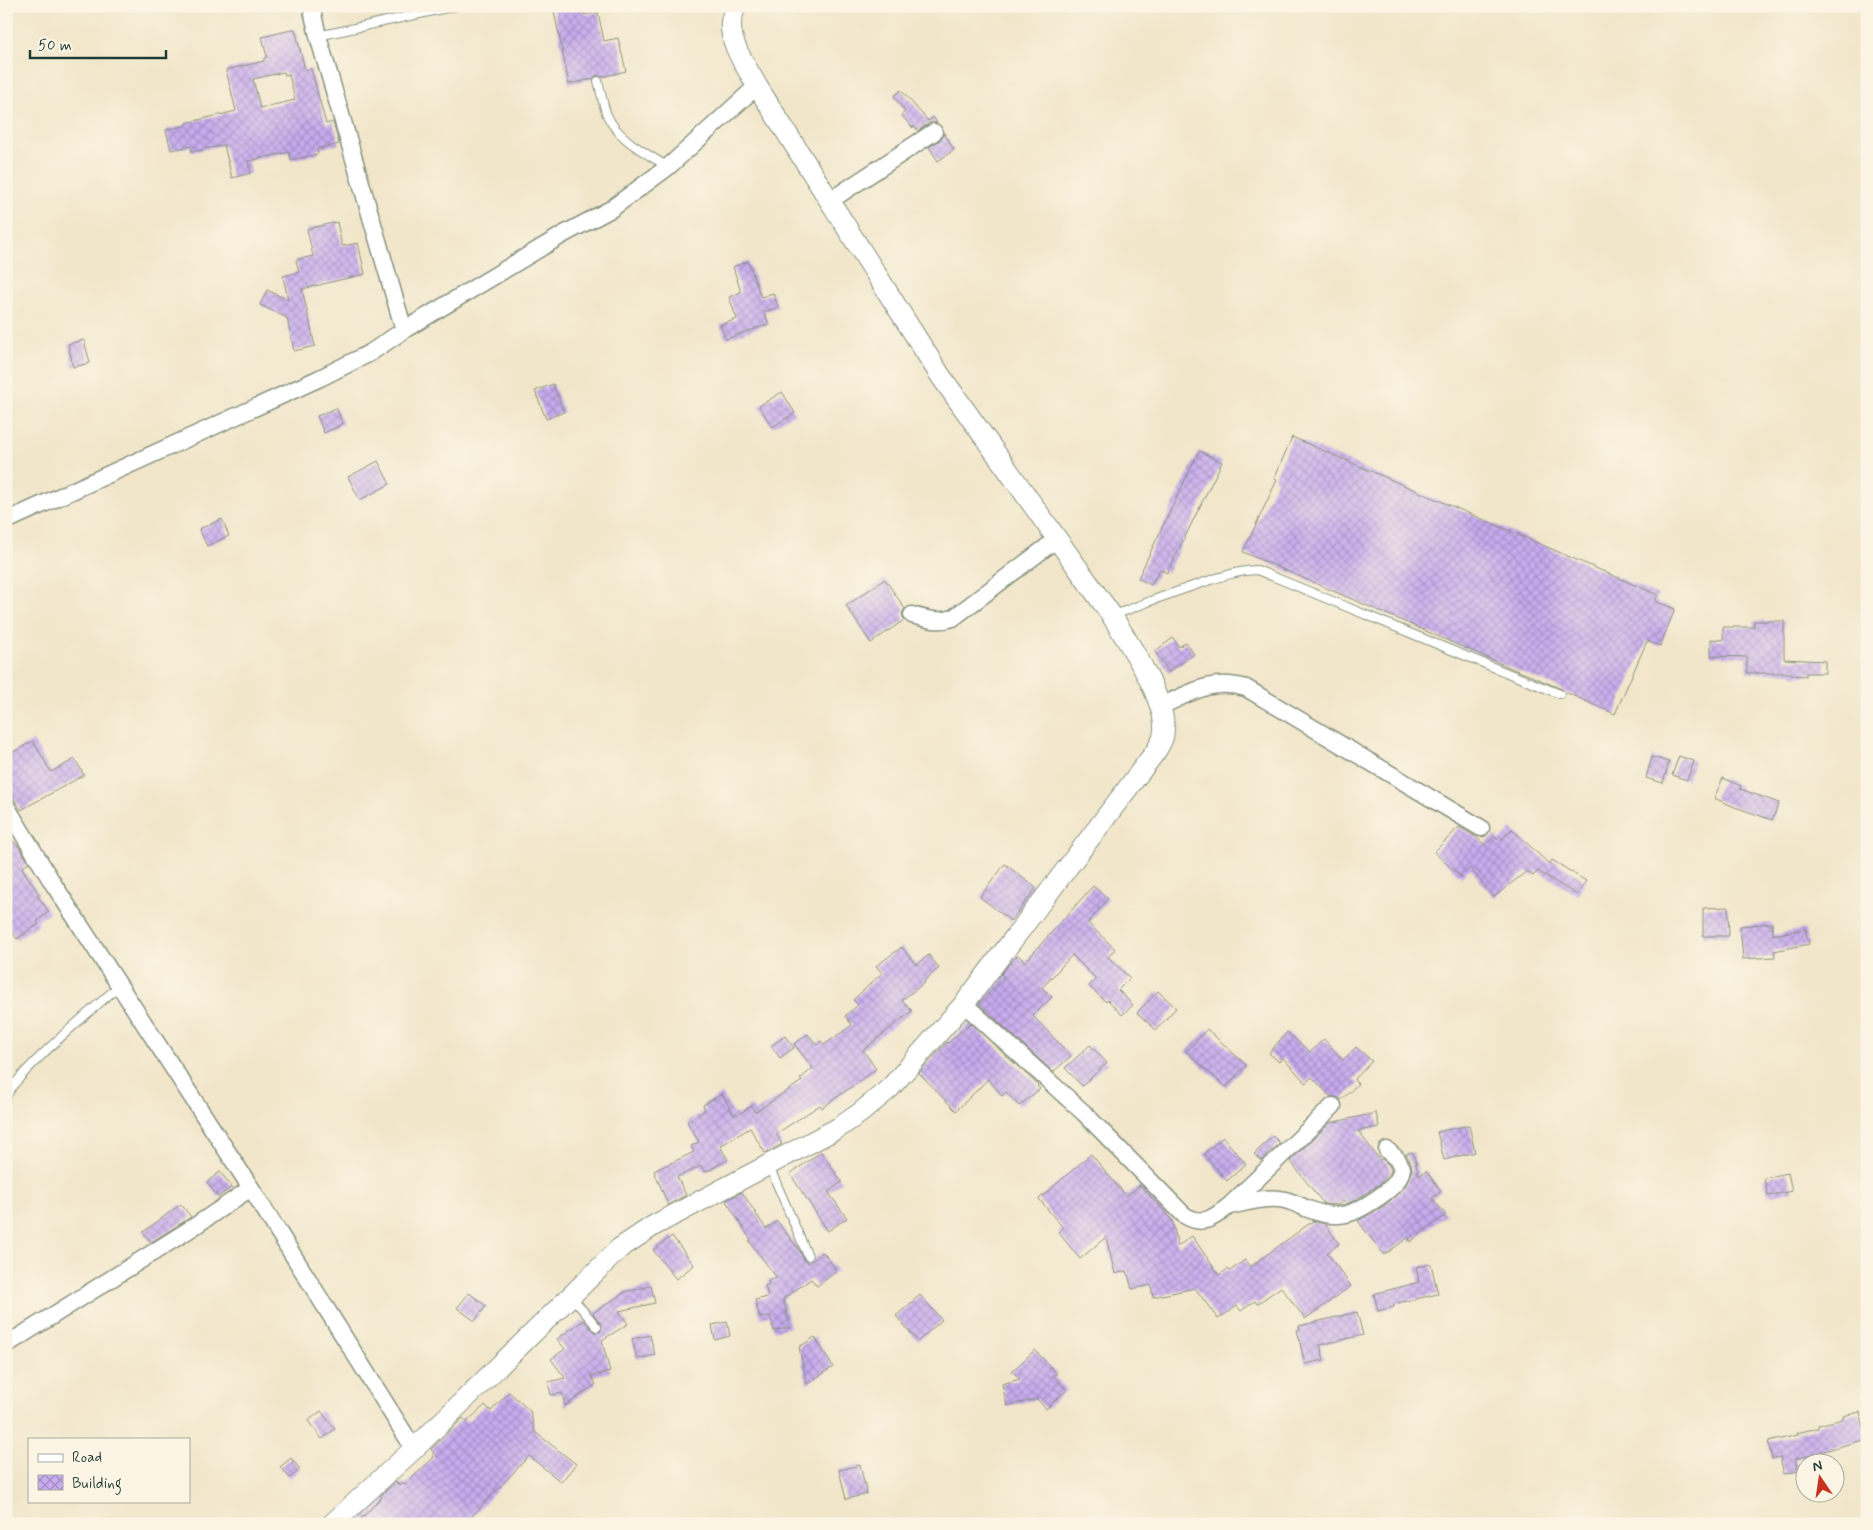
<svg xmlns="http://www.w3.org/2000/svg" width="1873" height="1530" viewBox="0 0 1873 1530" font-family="Mynerve,sans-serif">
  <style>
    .building { fill: url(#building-cross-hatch); fill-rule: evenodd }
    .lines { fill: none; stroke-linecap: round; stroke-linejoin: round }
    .service-casing { stroke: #88927f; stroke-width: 10 }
    .minor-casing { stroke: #88927f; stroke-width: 19 }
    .tertiary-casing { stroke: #88927f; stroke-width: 22 }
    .service { stroke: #fff; stroke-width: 8 }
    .minor { stroke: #fff; stroke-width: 16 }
    .tertiary { stroke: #fff; stroke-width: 20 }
  </style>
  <defs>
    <pattern id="building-cross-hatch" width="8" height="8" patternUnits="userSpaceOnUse" patternTransform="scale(1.25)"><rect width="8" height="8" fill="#c8acef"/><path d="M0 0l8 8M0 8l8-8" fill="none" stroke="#a28dc2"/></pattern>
  </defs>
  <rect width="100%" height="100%" fill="#fcf5e5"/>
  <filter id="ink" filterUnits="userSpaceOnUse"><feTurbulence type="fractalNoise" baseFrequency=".02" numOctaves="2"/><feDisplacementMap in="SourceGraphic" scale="10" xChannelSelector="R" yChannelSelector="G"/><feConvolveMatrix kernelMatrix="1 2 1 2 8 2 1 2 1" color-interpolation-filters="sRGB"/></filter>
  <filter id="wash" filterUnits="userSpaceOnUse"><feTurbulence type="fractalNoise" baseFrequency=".0096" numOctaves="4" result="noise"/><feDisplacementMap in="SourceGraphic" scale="20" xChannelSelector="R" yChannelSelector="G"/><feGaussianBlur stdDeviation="1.12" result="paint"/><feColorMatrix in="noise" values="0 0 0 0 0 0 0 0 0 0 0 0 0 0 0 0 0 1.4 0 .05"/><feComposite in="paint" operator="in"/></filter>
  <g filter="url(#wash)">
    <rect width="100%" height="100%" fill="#f1e6ca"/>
    <g id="blocks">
      <g class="building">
        <polygon points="553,6 583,6 585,15 598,12 604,41 618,38 626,71 602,77 597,75 593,79 569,84"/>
        <path d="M295,29L305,70L311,69L326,124L333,122L339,144L317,149L318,154L291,160L289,152L248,161L251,173L232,178L224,145L192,152L191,146L171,150L166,130L186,125V123L236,111L226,70L264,61V58L267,57L262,37ZM284,72L285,75L289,74L295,100L260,108L253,79Z"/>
        <polygon points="901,90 928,121 933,117 937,123 929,123 918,131 914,126 913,128 901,115 905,112 894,96"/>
        <polygon points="944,133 954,150 938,161 929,147 940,140"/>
        <polygon points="337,222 342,246 358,243 365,274 302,289 315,346 294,351 287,318 260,305 267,290 288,300 283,276 299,272 296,260 313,256 307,229"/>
        <polygon points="748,261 761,297 773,293 778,307 764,312 769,324 726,339 720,325 737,319 729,297 741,292 733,267"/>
        <polygon points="84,340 90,363 73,367 68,344"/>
        <polygon points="553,384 564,412 546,419 535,391"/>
        <polygon points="782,392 795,413 772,427 759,406"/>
        <polygon points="336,408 343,424 324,433 317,416"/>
        <polygon points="1292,437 1658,595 1655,601 1675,609 1660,646 1647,641 1615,714 1565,692 1562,689 1509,667 1243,552 1277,480 1274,479"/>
        <polygon points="1199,451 1222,462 1167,573 1160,569 1151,585 1138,578"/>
        <polygon points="378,461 390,484 360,500 348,477"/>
        <polygon points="222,519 229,536 207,546 199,529"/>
        <polygon points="885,579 905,609 902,613 904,620 871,643 846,606"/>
        <polygon points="1754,621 1784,621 1784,659 1825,661 1825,673 1806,673 1806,676 1792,675 1792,673 1747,673 1747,657 1711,656 1711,639 1723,640 1723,627 1754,627"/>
        <polygon points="1173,638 1179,647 1186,642 1194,654 1169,672 1155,651"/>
        <polygon points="33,741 51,772 75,759 84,775 21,810 6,786 6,756"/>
        <polygon points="1679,756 1694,761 1687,780 1672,775"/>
        <polygon points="1652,757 1669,762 1663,783 1646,778"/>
        <polygon points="1723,778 1741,786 1740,789 1779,803 1772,820 1735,807 1714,798"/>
        <polygon points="1459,827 1476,837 1485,845 1495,836 1500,841 1512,829 1549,864 1552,860 1586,881 1577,895 1538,871 1533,876 1527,871 1494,897 1470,868 1461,877 1434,852"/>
        <polygon points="6,833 19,847 29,862 22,868 39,894 37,895 49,912 37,921 39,924 17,939 6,925"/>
        <polygon points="1005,864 1036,888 1011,921 980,897"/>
        <polygon points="1093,886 1108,899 1088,923 1115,949 1108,957 1130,978 1118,990 1133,1005 1122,1015 1108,1000 1106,1002 1089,986 1096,979 1072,955 1042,988 1052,997 1033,1016 1071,1056 1053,1072 979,1004 1004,977 1001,974 1009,964 1018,955 1025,962"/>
        <polygon points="1728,907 1729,936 1703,936 1703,908"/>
        <polygon points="1772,923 1773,935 1805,929 1809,944 1774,951 1775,957 1743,959 1740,926"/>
        <polygon points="902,947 916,965 929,955 939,968 924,981 925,982 902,1000 912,1011 863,1050 876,1069 822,1108 820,1105 776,1134 782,1144 765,1153 750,1128 720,1146 728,1160 705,1172 701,1166 677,1177 686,1195 668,1205 654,1171 694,1152 691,1146 699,1142 687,1122 705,1110 703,1105 722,1094 734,1115 736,1113 738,1115 751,1106 755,1112 802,1081 800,1079 813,1068 794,1044 808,1034 817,1045 821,1041 824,1045 852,1025 845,1016 858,1005 853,1000 882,973 876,966"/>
        <polygon points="1158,991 1176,1008 1156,1030 1137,1013"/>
        <polygon points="970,1023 1038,1085 1037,1086 1040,1089 1019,1106 1006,1092 1002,1096 988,1079 956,1111 919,1073 947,1042 948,1043"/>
        <polygon points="1207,1029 1246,1065 1226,1087 1186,1052"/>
        <polygon points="1287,1032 1310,1052 1324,1039 1343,1060 1356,1047 1372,1061 1354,1080 1358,1084 1341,1100 1336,1097 1330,1096 1312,1077 1306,1083 1283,1058 1279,1062 1269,1053"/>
        <polygon points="785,1036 794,1048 780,1058 771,1046"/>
        <polygon points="1090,1045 1107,1063 1082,1086 1065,1068"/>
        <polygon points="1376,1113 1379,1127 1358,1131 1380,1160 1382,1159 1389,1165 1391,1170 1390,1173 1381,1183 1357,1199 1346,1204 1343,1201 1338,1205 1324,1204 1290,1161 1330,1123"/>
        <polygon points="1469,1125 1475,1152 1444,1160 1437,1132"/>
        <polygon points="1273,1136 1280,1143 1261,1161 1254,1154"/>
        <polygon points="1223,1137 1246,1164 1227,1181 1204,1154"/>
        <polygon points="821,1152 842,1182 828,1192 847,1218 828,1231 790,1174"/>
        <polygon points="1413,1152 1419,1176 1426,1171 1441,1191 1432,1198 1446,1215 1410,1242 1409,1237 1384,1255 1358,1221 1385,1205 1405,1187 1412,1170 1411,1163 1406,1154"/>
        <polygon points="1091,1154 1126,1196 1140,1185 1172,1220 1178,1246 1192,1236 1219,1275 1228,1269 1230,1271 1245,1260 1250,1267 1313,1221 1325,1224 1339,1244 1327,1253 1351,1286 1305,1319 1281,1287 1257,1304 1255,1301 1241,1311 1237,1306 1218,1319 1195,1288 1153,1297 1151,1285 1132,1289 1127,1271 1115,1274 1106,1237 1080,1259 1058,1232 1063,1228 1039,1199"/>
        <polygon points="220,1172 232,1187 218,1197 207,1182"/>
        <polygon points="1788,1173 1792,1191 1768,1196 1764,1178"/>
        <polygon points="742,1192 766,1229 777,1221 800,1251 804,1260 809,1263 823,1252 837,1271 817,1286 811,1279 783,1299 790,1327 774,1331 770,1316 760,1318 755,1300 768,1297 765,1285 769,1285 768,1280 777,1278 749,1241 751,1240 726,1201"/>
        <polygon points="181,1204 191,1217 151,1242 143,1232"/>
        <polygon points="672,1236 694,1265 676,1279 653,1250"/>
        <polygon points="1431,1264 1438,1294 1393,1304 1394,1307 1378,1311 1374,1294 1419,1282 1416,1267"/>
        <polygon points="651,1286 655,1303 619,1311 628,1324 602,1340 610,1372 591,1376 596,1384 565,1406 562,1393 551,1395 548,1382 565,1378 551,1359 565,1349 557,1339 584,1320 595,1332 600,1332 602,1326 593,1313 625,1292"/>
        <polygon points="469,1293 486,1306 475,1321 457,1308"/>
        <polygon points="920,1295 942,1320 918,1341 896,1316"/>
        <polygon points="1357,1312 1363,1335 1320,1345 1324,1360 1305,1364 1297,1330 1300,1330 1299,1326"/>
        <polygon points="727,1322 730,1336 715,1340 712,1325"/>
        <polygon points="650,1335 655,1355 637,1359 632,1339"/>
        <polygon points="815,1337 833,1367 807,1384 799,1347"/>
        <polygon points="1035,1350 1057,1374 1053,1375 1067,1390 1046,1409 1037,1399 1007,1406 1002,1384 1020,1379 1012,1371"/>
        <polygon points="509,1392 530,1411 535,1432 576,1464 561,1482 529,1456 465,1524 356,1524 382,1497 380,1496 396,1482 399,1485 402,1482 405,1485 434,1457 432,1455 434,1453 431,1449 463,1418 467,1422 485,1405 491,1411"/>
        <polygon points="321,1411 335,1429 322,1439 308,1421"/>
        <polygon points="1860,1412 1867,1439 1795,1459 1798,1471 1784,1474 1780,1457 1772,1459 1768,1442 1798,1435 1797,1433 1818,1428 1818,1425 1843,1419 1843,1416"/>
        <polygon points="291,1458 300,1469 290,1478 280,1467"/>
        <polygon points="860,1465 867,1494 846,1499 839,1470"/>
      </g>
    </g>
  </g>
  <g filter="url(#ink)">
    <use href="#blocks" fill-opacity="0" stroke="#88927f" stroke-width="1"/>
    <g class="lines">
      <defs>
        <g id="service">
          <polyline points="318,36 456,6"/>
          <path d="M598,81C601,92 603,105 607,115C617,139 648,154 668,167"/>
          <path d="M1112,616C1139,605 1166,595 1193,586C1214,579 1234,571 1257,570C1358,611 1458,654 1560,694"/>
          <path d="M6,1099C9,1078 99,1004 120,985"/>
          <polyline points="769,1166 808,1256"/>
          <polyline points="571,1296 597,1327"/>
        </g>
        <g id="minor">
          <polyline points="311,6 318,36 404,330 564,234 611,209 668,167 757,86"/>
          <polyline points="831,200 934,132"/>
          <polyline points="6,521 320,378 370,353 404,330"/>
          <path d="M912,615C926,619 939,623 953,618L1057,539"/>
          <path d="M1161,706C1191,693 1211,678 1246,688L1481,828"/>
          <polyline points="6,806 54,885 251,1188 414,1449"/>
          <path d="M964,1004L1084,1113L1184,1215C1203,1227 1213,1218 1229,1206L1333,1106"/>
          <path d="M1229,1206C1245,1203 1263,1197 1279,1199C1290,1200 1298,1205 1308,1209C1339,1221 1353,1215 1379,1197C1391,1188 1400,1182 1402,1168L1397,1159L1387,1150"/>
          <polyline points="6,1345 195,1226 251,1188"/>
        </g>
        <path id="tertiary" d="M332,1524L414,1449L620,1248L653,1226L838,1128L860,1113L890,1088L964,1004L1156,751C1158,747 1162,742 1163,737C1171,705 1129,644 1112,616L940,375L757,86C747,67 729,44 731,22C732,17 734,11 735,6"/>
      </defs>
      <use href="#service" class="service-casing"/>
      <use href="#minor" class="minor-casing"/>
      <use href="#tertiary" class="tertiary-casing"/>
      <use href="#service" class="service"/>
      <use href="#minor" class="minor"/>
      <use href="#tertiary" class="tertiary"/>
    </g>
  </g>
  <rect width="1873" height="1530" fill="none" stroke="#fcf5e5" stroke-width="25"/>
  <rect x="28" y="1438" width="162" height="65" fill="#fcf5e5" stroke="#a4ab9e"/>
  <rect x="38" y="1454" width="25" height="8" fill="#ffffff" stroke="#a4ab9e"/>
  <text x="72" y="1462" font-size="15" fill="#1f3d34">Road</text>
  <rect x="38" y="1475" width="25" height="15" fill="url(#building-cross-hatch)" stroke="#a4ab9e"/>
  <text x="72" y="1488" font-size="15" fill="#1f3d34">Building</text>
  <g transform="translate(1820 1478) rotate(347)"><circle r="24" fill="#fcf5e5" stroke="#a4ab9e"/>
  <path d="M0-4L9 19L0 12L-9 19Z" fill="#c8321e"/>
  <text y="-8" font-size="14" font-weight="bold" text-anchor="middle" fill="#1f3d34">N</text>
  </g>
  <path d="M30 50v8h136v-8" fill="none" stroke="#1f3d34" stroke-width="2.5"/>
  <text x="38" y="50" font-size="15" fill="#1f3d34" stroke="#fcf5e5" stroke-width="4" paint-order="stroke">50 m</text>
</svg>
